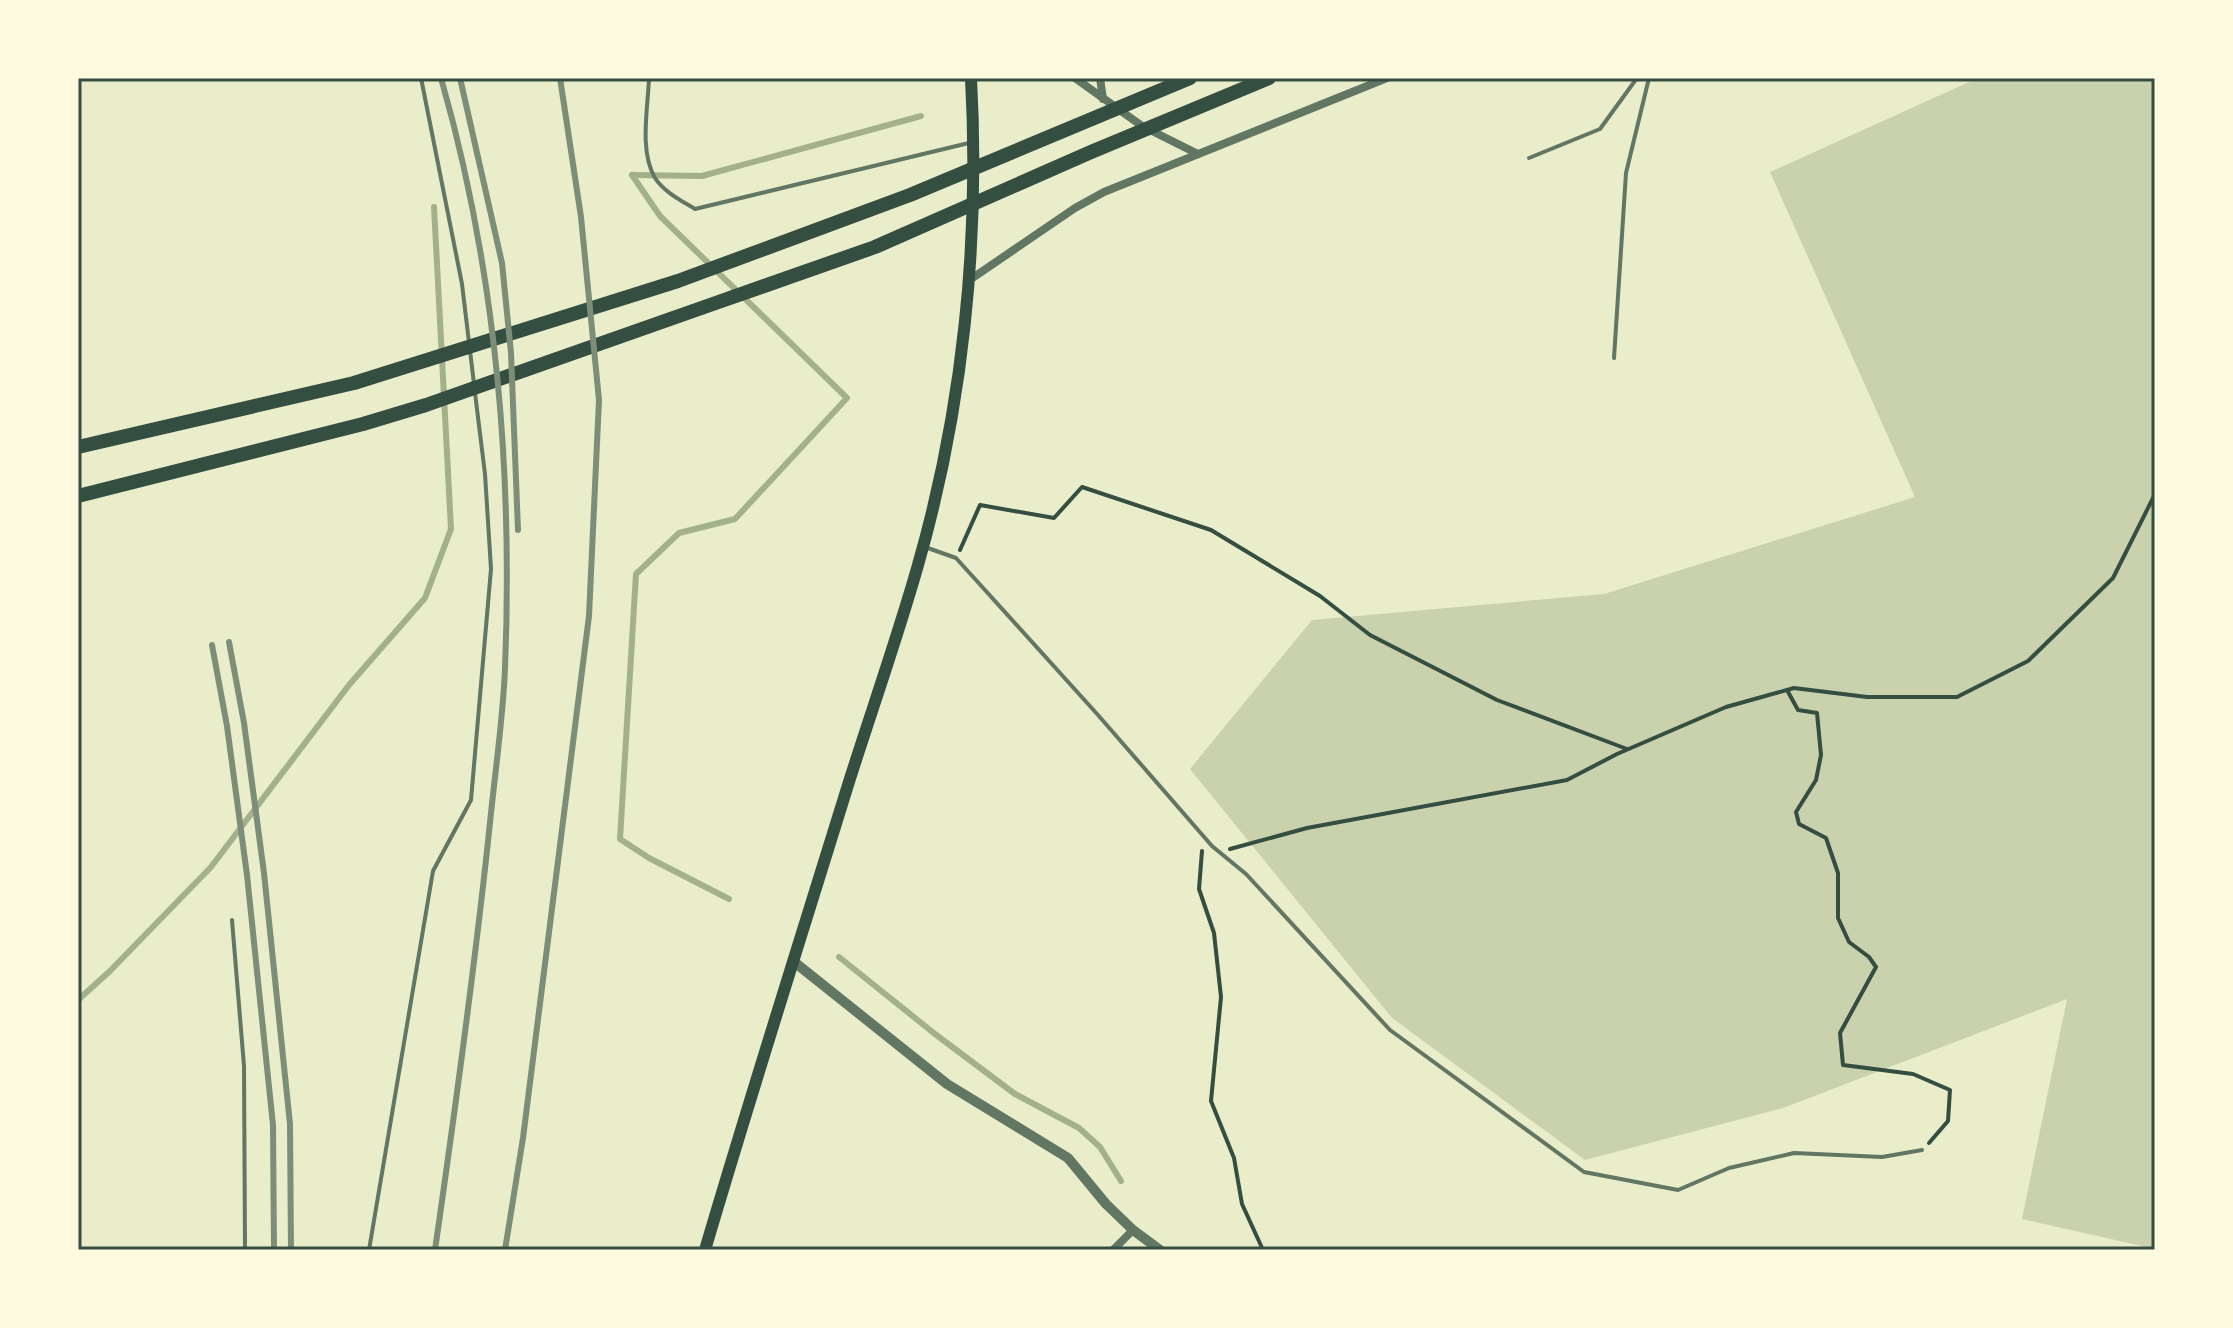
<svg xmlns="http://www.w3.org/2000/svg" width="2233" height="1328" viewBox="0 0 2233 1328" font-family="'Crimson Pro',serif">
  <style>
    .green { fill: #cad2ad }
    .lines { fill: none; stroke-linecap: round; stroke-linejoin: round }
    .stream { stroke: #a3b18a; stroke-width: 6 }
    .path { stroke: #344e41; stroke-width: 4 }
    .service { stroke: #617663; stroke-width: 4 }
    .minor { stroke: #617663; stroke-width: 8 }
    .tertiary { stroke: #617663; stroke-width: 10 }
    .secondary { stroke: #344e41; stroke-width: 12 }
    .trunk { stroke: #344e41; stroke-width: 14 }
    .rail { stroke: #7c8e77; stroke-width: 6 }
    .neatline { fill: none; stroke: #344e41; stroke-width: 3 }
  </style>
  <rect width="100%" height="100%" fill="#e9edc9"/>
  <polygon class="green" points="1973,78 2155,78 2155,1249 2022,1219 2067,999 1783,1108 1585,1160 1392,1018 1190,769 1312,620 1604,594 1915,497 1770,172 1969,82"/>
  <g class="lines">
    <g class="stream">
      <polyline points="632,175 660,216 847,398 735,519 679,533 636,574 620,839 649,858 729,899"/>
      <polyline points="632,175 702,176 921,116"/>
      <polyline points="839,957 935,1034 1015,1094 1079,1128 1100,1147 1121,1181"/>
      <polyline points="78,1000 110,971 211,867 349,685 425,598 451,529 434,207"/>
    </g>
    <g class="path">
      <polyline points="960,550 980,505 1054,518 1082,487 1211,530 1320,596 1370,635 1497,700 1627,749"/>
      <polyline points="1787,690 1798,710 1817,713 1821,755 1816,780 1796,812 1799,824 1826,838 1838,873 1838,918 1849,942 1869,957 1876,967 1840,1033 1843,1065 1913,1074 1950,1090 1948,1121 1929,1143"/>
      <polyline points="1230,849 1307,828 1567,780 1617,754 1726,707 1794,688 1867,697 1957,697 2028,661 2113,578 2155,494"/>
      <polyline points="1202,851 1199,889 1214,933 1221,997 1211,1101 1234,1158 1242,1204 1263,1250"/>
    </g>
    <g class="service">
      <polyline points="421,78 462,284 474,384"/>
      <path d="M649,78C648,108 639,151 655,178C664,192 682,201 695,209L973,142"/>
      <polyline points="1529,158 1600,129 1637,78"/>
      <polyline points="1614,358 1626,173 1649,78"/>
      <polyline points="925,547 956,558 1098,715 1212,846 1246,874 1390,1030 1584,1172 1678,1190 1729,1168 1794,1153 1882,1157 1922,1150"/>
      <polyline points="232,920 244,1066 245,1250"/>
      <polyline points="369,1250 433,871 471,800 491,569 485,474 475,393"/>
    </g>
    <g class="minor">
      <polyline points="1075,78 1142,126 1198,154"/>
      <polyline points="1100,78 1103,99"/>
      <polyline points="971,279 1075,208 1104,192 1387,78"/>
      <polyline points="1113,1250 1133,1230"/>
    </g>
    <polyline class="tertiary" points="793,961 947,1084 1068,1158 1106,1204 1133,1230 1160,1250"/>
    <path class="secondary" d="M705,1250C751,1094 800,940 848,785C871,712 897,639 918,565C963,408 980,241 971,78"/>
    <g class="trunk">
      <polyline points="78,447 354,383 678,281 910,195 1190,78"/>
      <polyline points="78,496 363,424 426,405 710,305 875,247 1091,152 1269,78"/>
    </g>
    <g class="rail">
      <polyline points="460,78 502,263 511,353 518,530"/>
      <polyline points="229,642 244,723 264,873 290,1124 291,1250"/>
      <polyline points="212,645 227,726 247,875 273,1125 274,1250"/>
      <path d="M435,1250C456,1104 476,959 491,813C496,765 503,717 505,669C513,470 496,270 441,78"/>
      <polyline points="505,1250 523,1138 589,616 599,400 581,217 560,78"/>
    </g>
  </g>
  <rect width="2233" height="1328" fill="none" stroke="#fefae0" stroke-width="160"/>
  <rect x="80" y="80" width="2073" height="1168" class="neatline"/>
</svg>
